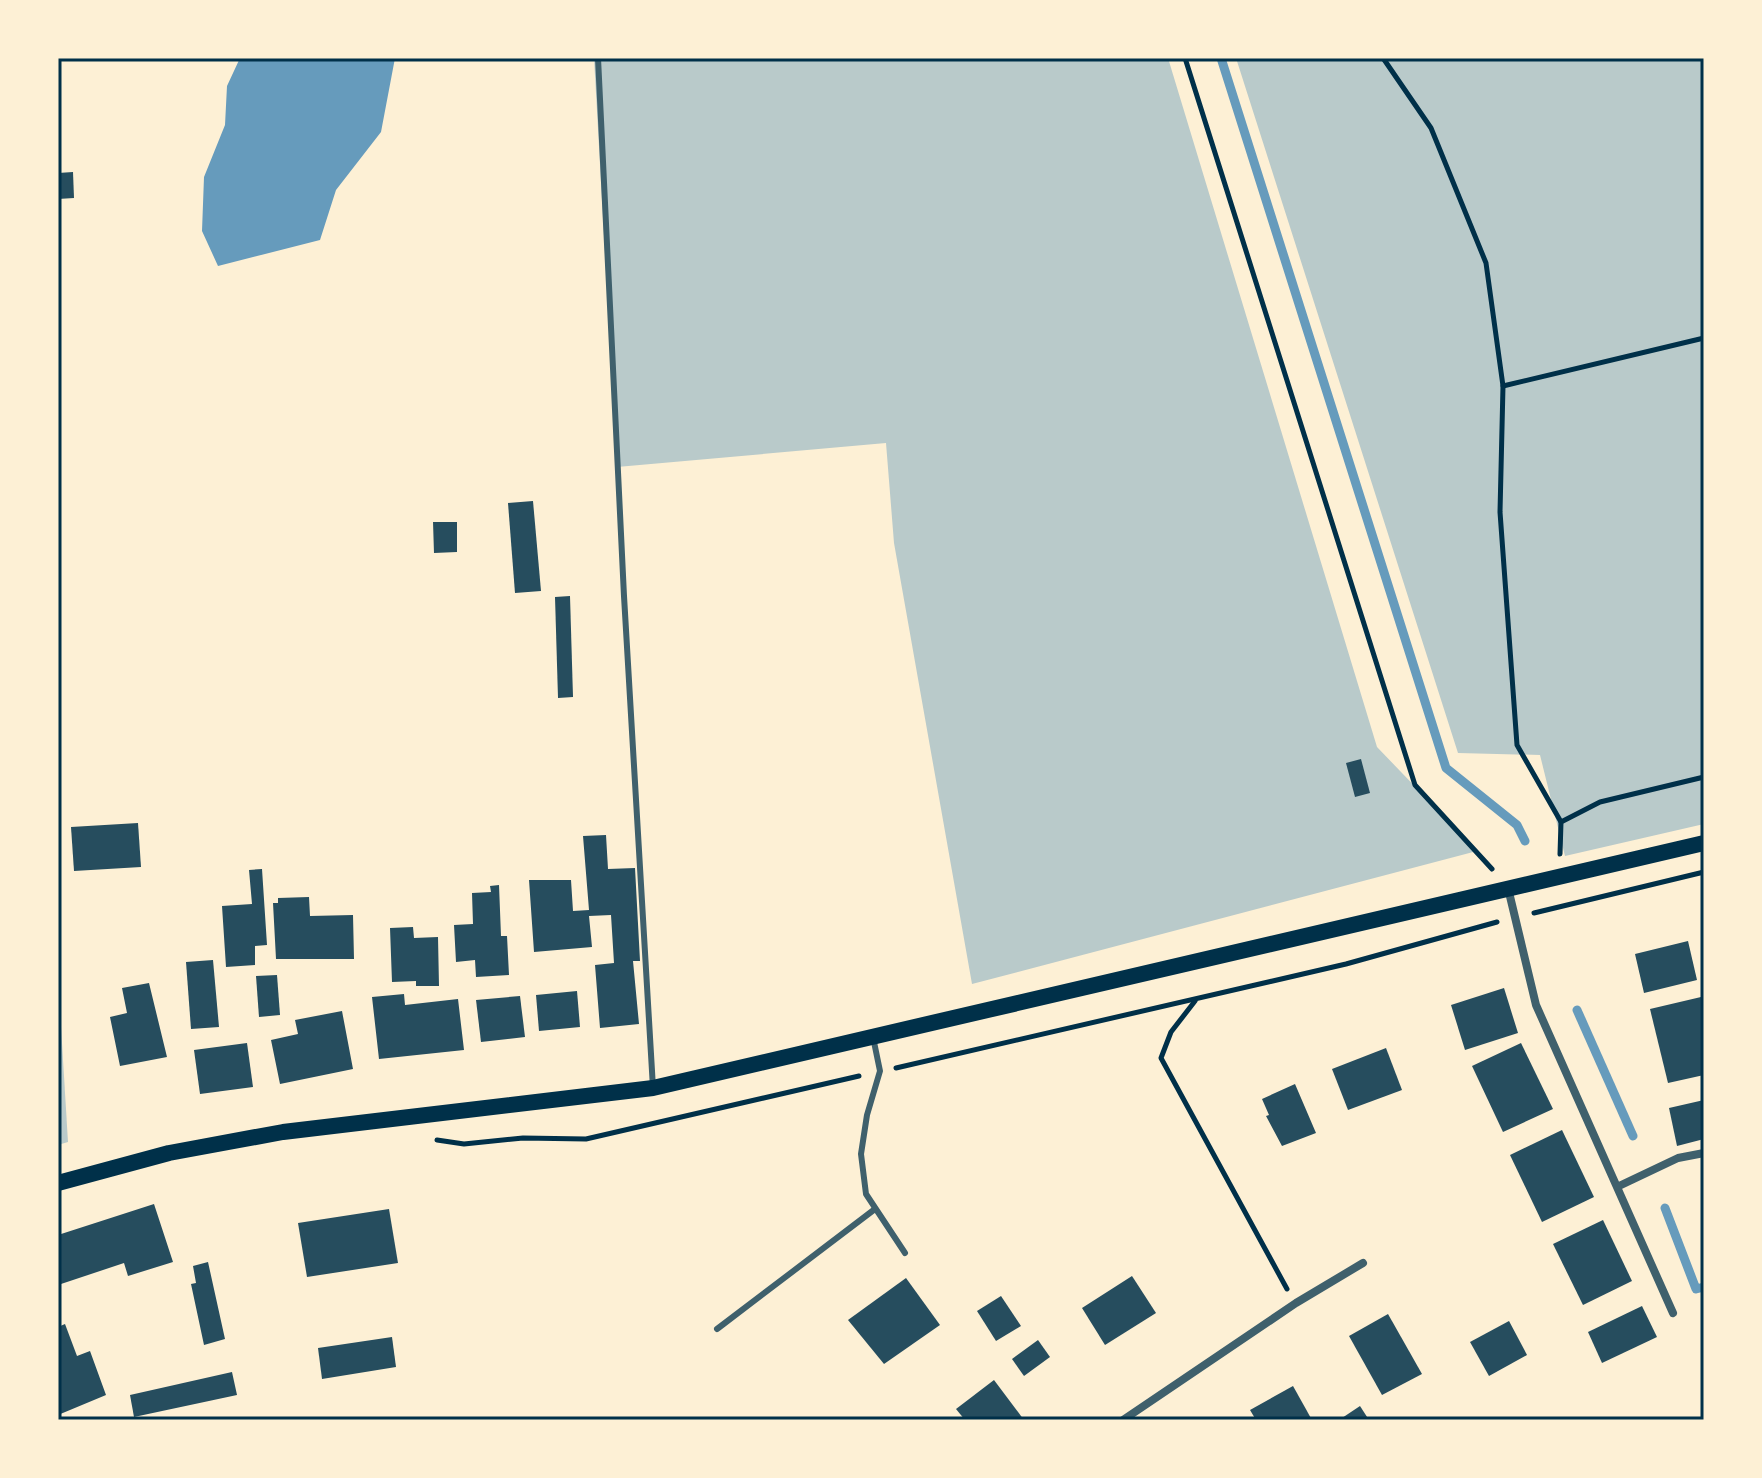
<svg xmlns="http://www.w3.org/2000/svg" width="1762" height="1478" viewBox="0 0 1762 1478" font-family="Merriweather,serif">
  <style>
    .green { fill: #b9caca }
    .water { fill: #669bbc }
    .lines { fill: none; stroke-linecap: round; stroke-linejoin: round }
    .stream { stroke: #669bbc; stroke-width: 9 }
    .building { fill: #264d5e }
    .path { stroke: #003049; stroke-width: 5 }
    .service { stroke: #3f606c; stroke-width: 6 }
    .minor { stroke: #3f606c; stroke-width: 8 }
    .secondary { stroke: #003049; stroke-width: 16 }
    .neatline { fill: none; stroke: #003049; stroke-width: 3 }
  </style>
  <rect width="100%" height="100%" fill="#fdf0d5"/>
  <g class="green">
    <polygon points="594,58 1168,58 1377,747 1477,851 972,984 894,543 886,443 617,467"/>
    <polygon points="1236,58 1704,58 1704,824 1565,856 1540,755 1458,753"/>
    <polygon points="58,977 68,1142 58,1145"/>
  </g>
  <polygon class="water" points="240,58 395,58 381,132 336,190 320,240 218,266 202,231 204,177 225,125 227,86"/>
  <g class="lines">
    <g class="stream">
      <polyline points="1221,58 1446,768 1517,825 1525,841"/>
      <polyline points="1577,1010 1633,1136"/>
      <polyline points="1665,1208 1696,1289 1704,1287"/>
    </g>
  </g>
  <g class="building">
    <polygon points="73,172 74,198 58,199 58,173"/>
    <polygon points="533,501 541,591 515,593 508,503"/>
    <polygon points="433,522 457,522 457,552 434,553"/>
    <polygon points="570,596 573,697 558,698 555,597"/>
    <polygon points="1361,759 1370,793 1355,797 1346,763"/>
    <polygon points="138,823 141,867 74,871 71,827"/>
    <polygon points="606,835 608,869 635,868 640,961 633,961 639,1024 600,1028 595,965 614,963 611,915 589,916 592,947 534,952 529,880 571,880 573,911 589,910 583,836"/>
    <polygon points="262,869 267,945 255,946 255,965 226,967 222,906 252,904 249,870"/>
    <polygon points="499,885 501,936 507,936 509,975 476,977 475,960 456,962 454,925 473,924 472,893 491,892 490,886"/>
    <polygon points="309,897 310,916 353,915 354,959 276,959 273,903 278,903 278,898"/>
    <polygon points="413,927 414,938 438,937 439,986 416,986 416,981 392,982 390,928"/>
    <polygon points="1688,941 1697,980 1644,993 1635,954"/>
    <polygon points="213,960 219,1027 191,1029 186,962"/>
    <polygon points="277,975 280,1015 259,1017 256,976"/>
    <polygon points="149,983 167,1057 120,1066 110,1017 127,1013 122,988"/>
    <polygon points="1504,988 1518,1033 1465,1050 1451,1005"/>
    <polygon points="577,991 580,1027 539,1031 536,995"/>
    <polygon points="404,994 405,1005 458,999 464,1050 379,1059 372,997"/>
    <polygon points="520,996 525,1037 481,1042 476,1000"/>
    <polygon points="1701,997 1704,1075 1668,1083 1650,1009"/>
    <polygon points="342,1011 353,1069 280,1084 271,1040 298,1034 295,1020"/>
    <polygon points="247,1043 253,1087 200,1094 194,1050"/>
    <polygon points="1521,1043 1553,1109 1503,1132 1472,1066"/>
    <polygon points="1386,1048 1402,1090 1348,1110 1332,1069"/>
    <polygon points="1295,1084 1316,1133 1282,1146 1266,1116 1269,1115 1262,1099"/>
    <polygon points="1704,1100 1704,1139 1677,1146 1669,1108"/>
    <polygon points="1562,1130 1594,1197 1542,1222 1510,1155"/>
    <polygon points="154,1204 173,1262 128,1276 124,1263 58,1285 58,1235"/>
    <polygon points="389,1209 398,1263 307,1277 298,1223"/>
    <polygon points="1603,1220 1632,1281 1583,1305 1553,1244"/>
    <polygon points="208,1262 225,1339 204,1345 191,1284 196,1283 193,1266"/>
    <polygon points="1132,1276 1156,1313 1105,1345 1082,1308"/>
    <polygon points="906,1278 940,1325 884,1364 848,1320"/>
    <polygon points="1001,1296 1021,1326 996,1341 977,1311"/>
    <polygon points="1642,1306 1657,1337 1602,1363 1588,1332"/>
    <polygon points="1388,1314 1422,1374 1382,1395 1349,1336"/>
    <polygon points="1509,1321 1527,1355 1489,1376 1470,1342"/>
    <polygon points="65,1324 77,1356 90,1351 106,1395 58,1415 58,1327"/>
    <polygon points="392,1337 396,1367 322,1379 318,1348"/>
    <polygon points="1038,1340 1050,1357 1024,1376 1012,1359"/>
    <polygon points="232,1372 237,1395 134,1417 130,1395"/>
    <polygon points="994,1380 1024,1420 965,1420 956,1409"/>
    <polygon points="1293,1386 1312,1420 1256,1420 1250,1410"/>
    <polygon points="1360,1406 1369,1420 1339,1420"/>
  </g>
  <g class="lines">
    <g class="path">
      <polyline points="1185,58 1415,785 1492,869"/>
      <polyline points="1383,58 1431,128 1486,263 1503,386 1500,512 1517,745 1561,822"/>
      <polyline points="1503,386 1704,338"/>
      <polyline points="1560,854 1561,822 1600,802 1704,777"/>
      <polyline points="1534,913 1704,872"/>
      <polyline points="1195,1001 1171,1032 1161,1058 1287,1289"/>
      <polyline points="896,1068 1346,964 1497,922"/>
      <polyline points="437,1140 464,1144 523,1138 586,1139 859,1076"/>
    </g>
    <g class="service">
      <polyline points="598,58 624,596 653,1088"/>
      <polyline points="873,1037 880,1071 867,1115 861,1154 866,1194 905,1253"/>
      <polyline points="717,1329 875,1209"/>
    </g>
    <g class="minor">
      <polyline points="1508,888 1536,1005 1673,1313"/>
      <polyline points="1619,1186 1678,1158 1704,1153"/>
      <polyline points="1123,1420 1296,1303 1363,1263"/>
    </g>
    <polyline class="secondary" points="58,1183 169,1153 283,1132 653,1088 1704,843"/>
  </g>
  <rect width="1762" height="1478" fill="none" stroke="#fdf0d5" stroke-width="120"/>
  <rect x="60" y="60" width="1642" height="1358" class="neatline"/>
</svg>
